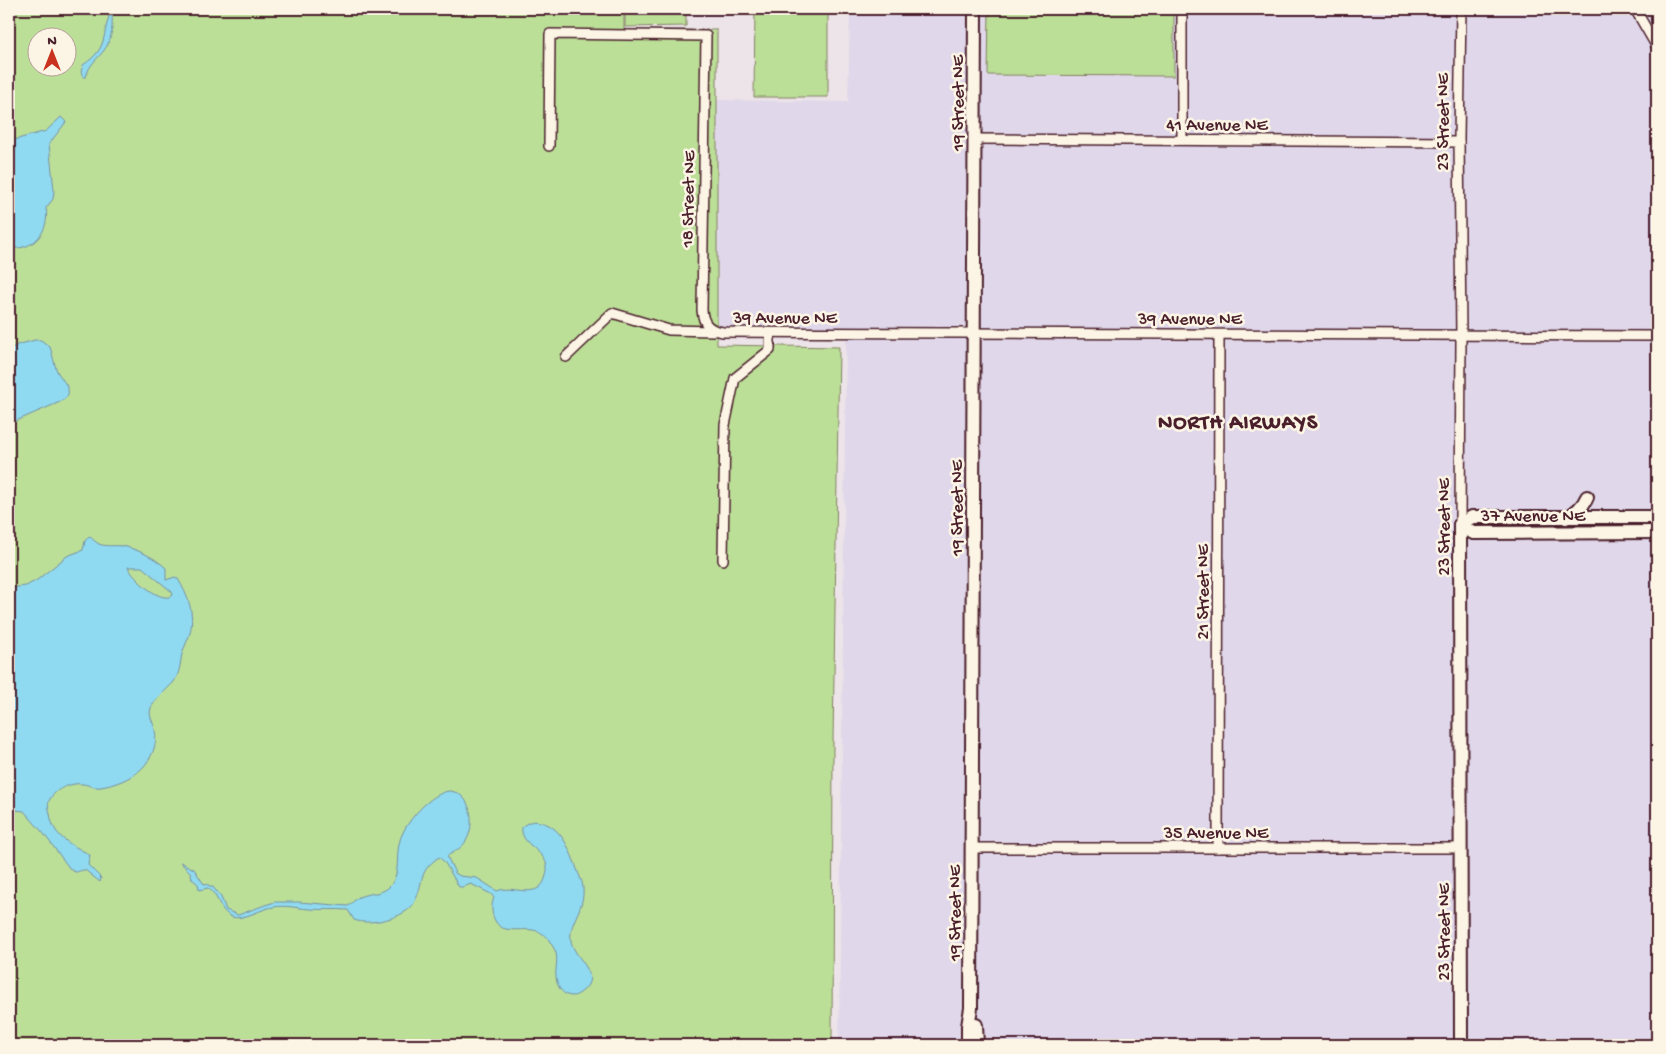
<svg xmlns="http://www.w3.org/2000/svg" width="1666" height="1054" viewBox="0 0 1666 1054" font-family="'Gochi Hand',sans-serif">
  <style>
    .built { fill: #e0d8ea }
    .green { fill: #bcdf98; stroke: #837f62; fill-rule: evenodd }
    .water { fill: #90daf1; stroke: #748fa2; fill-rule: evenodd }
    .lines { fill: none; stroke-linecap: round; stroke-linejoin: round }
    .street-casing { stroke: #4a1f2b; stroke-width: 12 }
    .secondary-casing { stroke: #4a1f2b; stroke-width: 16 }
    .street { stroke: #fcf5e5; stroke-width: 9 }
    .secondary { stroke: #fcf5e5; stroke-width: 12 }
    .labels { text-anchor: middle; stroke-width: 5; stroke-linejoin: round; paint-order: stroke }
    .street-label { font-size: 18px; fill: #4a1f2b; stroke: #fcf5e5 }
    .district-label { font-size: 22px; font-weight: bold; letter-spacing: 1px; fill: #4a1f2b; stroke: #fcf5e5 }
  </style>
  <rect width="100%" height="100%" fill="#ece4e8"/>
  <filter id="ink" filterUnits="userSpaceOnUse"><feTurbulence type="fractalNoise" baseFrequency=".02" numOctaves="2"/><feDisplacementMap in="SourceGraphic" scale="10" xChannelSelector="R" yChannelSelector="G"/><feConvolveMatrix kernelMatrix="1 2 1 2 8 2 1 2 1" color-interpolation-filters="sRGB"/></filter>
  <g filter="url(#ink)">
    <polygon class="built" points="850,9 1648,9 1657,28 1657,1045 839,1045 846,327 717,328 717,100 848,102"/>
    <g class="green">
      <path d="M9,9H624V30H717V345L839,347L833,740L832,1045H9ZM38,38H68V68H38Z"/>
      <polygon points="625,9 686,9 686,26 625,27"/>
      <polygon points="755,9 828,9 828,97 754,97"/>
      <polygon points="989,9 1174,9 1174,76 988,75"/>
    </g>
    <g class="water">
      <path d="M111,11C113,16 112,21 112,27C110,56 91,56 86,77H83L81,72L83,65C109,48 101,36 111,11Z"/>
      <path d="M61,117L66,122L49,144L54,190L53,199L46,208C50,231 34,251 9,248V147L14,140L46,131Z"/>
      <path d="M35,340H41L50,347C53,355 54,364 57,371C62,381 78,393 60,402L9,424V350L17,345Z"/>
      <path d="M89,536C92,538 95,542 99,544C106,547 115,545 123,546C139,550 154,557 166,568V580L175,577L178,579C188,596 195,613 190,633C188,640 184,647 182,654C180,664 180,674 173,683C168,688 153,702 151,708C148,716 154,723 155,730C158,745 151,761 139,771C129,779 114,785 101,787C92,788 90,785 83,784C72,782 55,789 50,799C47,803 49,809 50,814C54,839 70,843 90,855L88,865L101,878L100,882L85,870C77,870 78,875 70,869L44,834L24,811L14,810L9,822V588L26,586L37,580L67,556L83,550L85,541ZM128,567H142L172,592L173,595C161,605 133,578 128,567Z"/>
      <path d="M449,791C472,792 476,825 466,841C462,848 454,852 447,856L455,873L460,876L477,878L497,891C512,884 537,901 545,879C556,850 519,849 522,827C527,822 533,820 540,822C566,827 573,861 582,882C588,908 568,920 571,941C574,959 605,975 580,993C568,1002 556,989 556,976C555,969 558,961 556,953C555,949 551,944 549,940C537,924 522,932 506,929C493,927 489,908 494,898L491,894L471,884L463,887H459L445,863L439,857C416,873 425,883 414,903C406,918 369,926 354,920L348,910C335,909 322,910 309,909C297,908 286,905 274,907C262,908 243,921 232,917C219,912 219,895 208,888L199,890L198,884L192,879L191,873L180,862L194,869L203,883L213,887L221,897L226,910L238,915L265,905L275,902H299L348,906C352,904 354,899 359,897C370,892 383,895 391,885C401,871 395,856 400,840C405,822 431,793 449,791Z"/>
    </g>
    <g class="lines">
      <defs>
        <g id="street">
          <polyline points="1182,9 1182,140"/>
          <polyline points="1635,9 1657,47"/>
          <polyline points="975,139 1459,142"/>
          <path d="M549,146L550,34L706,36L702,310C703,324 709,330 723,332L1657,336"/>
          <polyline points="566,357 612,313 669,330 714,331"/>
          <polyline points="1460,525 1461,336 1459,139 1461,9"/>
          <polyline points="723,560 725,425 735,378 770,350 770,333"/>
          <polyline points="972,848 1460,848"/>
          <polyline points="1218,848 1219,335"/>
        </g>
        <g id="secondary">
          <path d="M1566,518C1576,513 1583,507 1587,497"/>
          <polyline points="1460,525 1461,1045"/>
          <polyline points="1460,525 1473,533 1657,532"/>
          <polyline points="1460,525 1472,517 1657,517"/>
          <polyline points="976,1025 977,1045"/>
          <polyline points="968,1045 968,1026 971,1008 975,9"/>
        </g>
      </defs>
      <use href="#street" class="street-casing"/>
      <use href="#secondary" class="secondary-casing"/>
      <use href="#street" class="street"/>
      <use href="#secondary" class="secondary"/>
    </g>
  </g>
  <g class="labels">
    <g class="street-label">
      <text transform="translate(957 103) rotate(-90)" y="6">19 Street NE</text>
      <text transform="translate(1442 122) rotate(-90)" y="6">23 Street NE</text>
      <text x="1217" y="130">41 Avenue NE</text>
      <text transform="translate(687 199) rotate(-89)" y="6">18 Street NE</text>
      <text x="785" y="323">39 Avenue NE</text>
      <text x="1190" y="324">39 Avenue NE</text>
      <text transform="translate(956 508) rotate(-90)" y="6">19 Street NE</text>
      <text x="1533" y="521">37 Avenue NE</text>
      <text transform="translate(1443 527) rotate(-90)" y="6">23 Street NE</text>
      <text transform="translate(1202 592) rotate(-90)" y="6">21 Street NE</text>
      <text x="1216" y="838">35 Avenue NE</text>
      <text transform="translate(954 913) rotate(-90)" y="6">19 Street NE</text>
      <text transform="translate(1443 932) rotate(-90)" y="6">23 Street NE</text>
    </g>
    <g class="district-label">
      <text x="1238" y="428">NORTH AIRWAYS</text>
    </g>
  </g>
  <rect width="1666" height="1054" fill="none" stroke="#fcf5e5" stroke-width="30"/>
  <rect x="15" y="15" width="1636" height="1024" fill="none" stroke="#4a1f2b" stroke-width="2" filter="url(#ink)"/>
  <g transform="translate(52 52)"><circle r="24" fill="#fcf5e5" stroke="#b59f9b"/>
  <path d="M0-4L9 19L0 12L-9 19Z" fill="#c8321e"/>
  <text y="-8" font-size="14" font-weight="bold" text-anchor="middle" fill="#4a1f2b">N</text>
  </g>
</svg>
